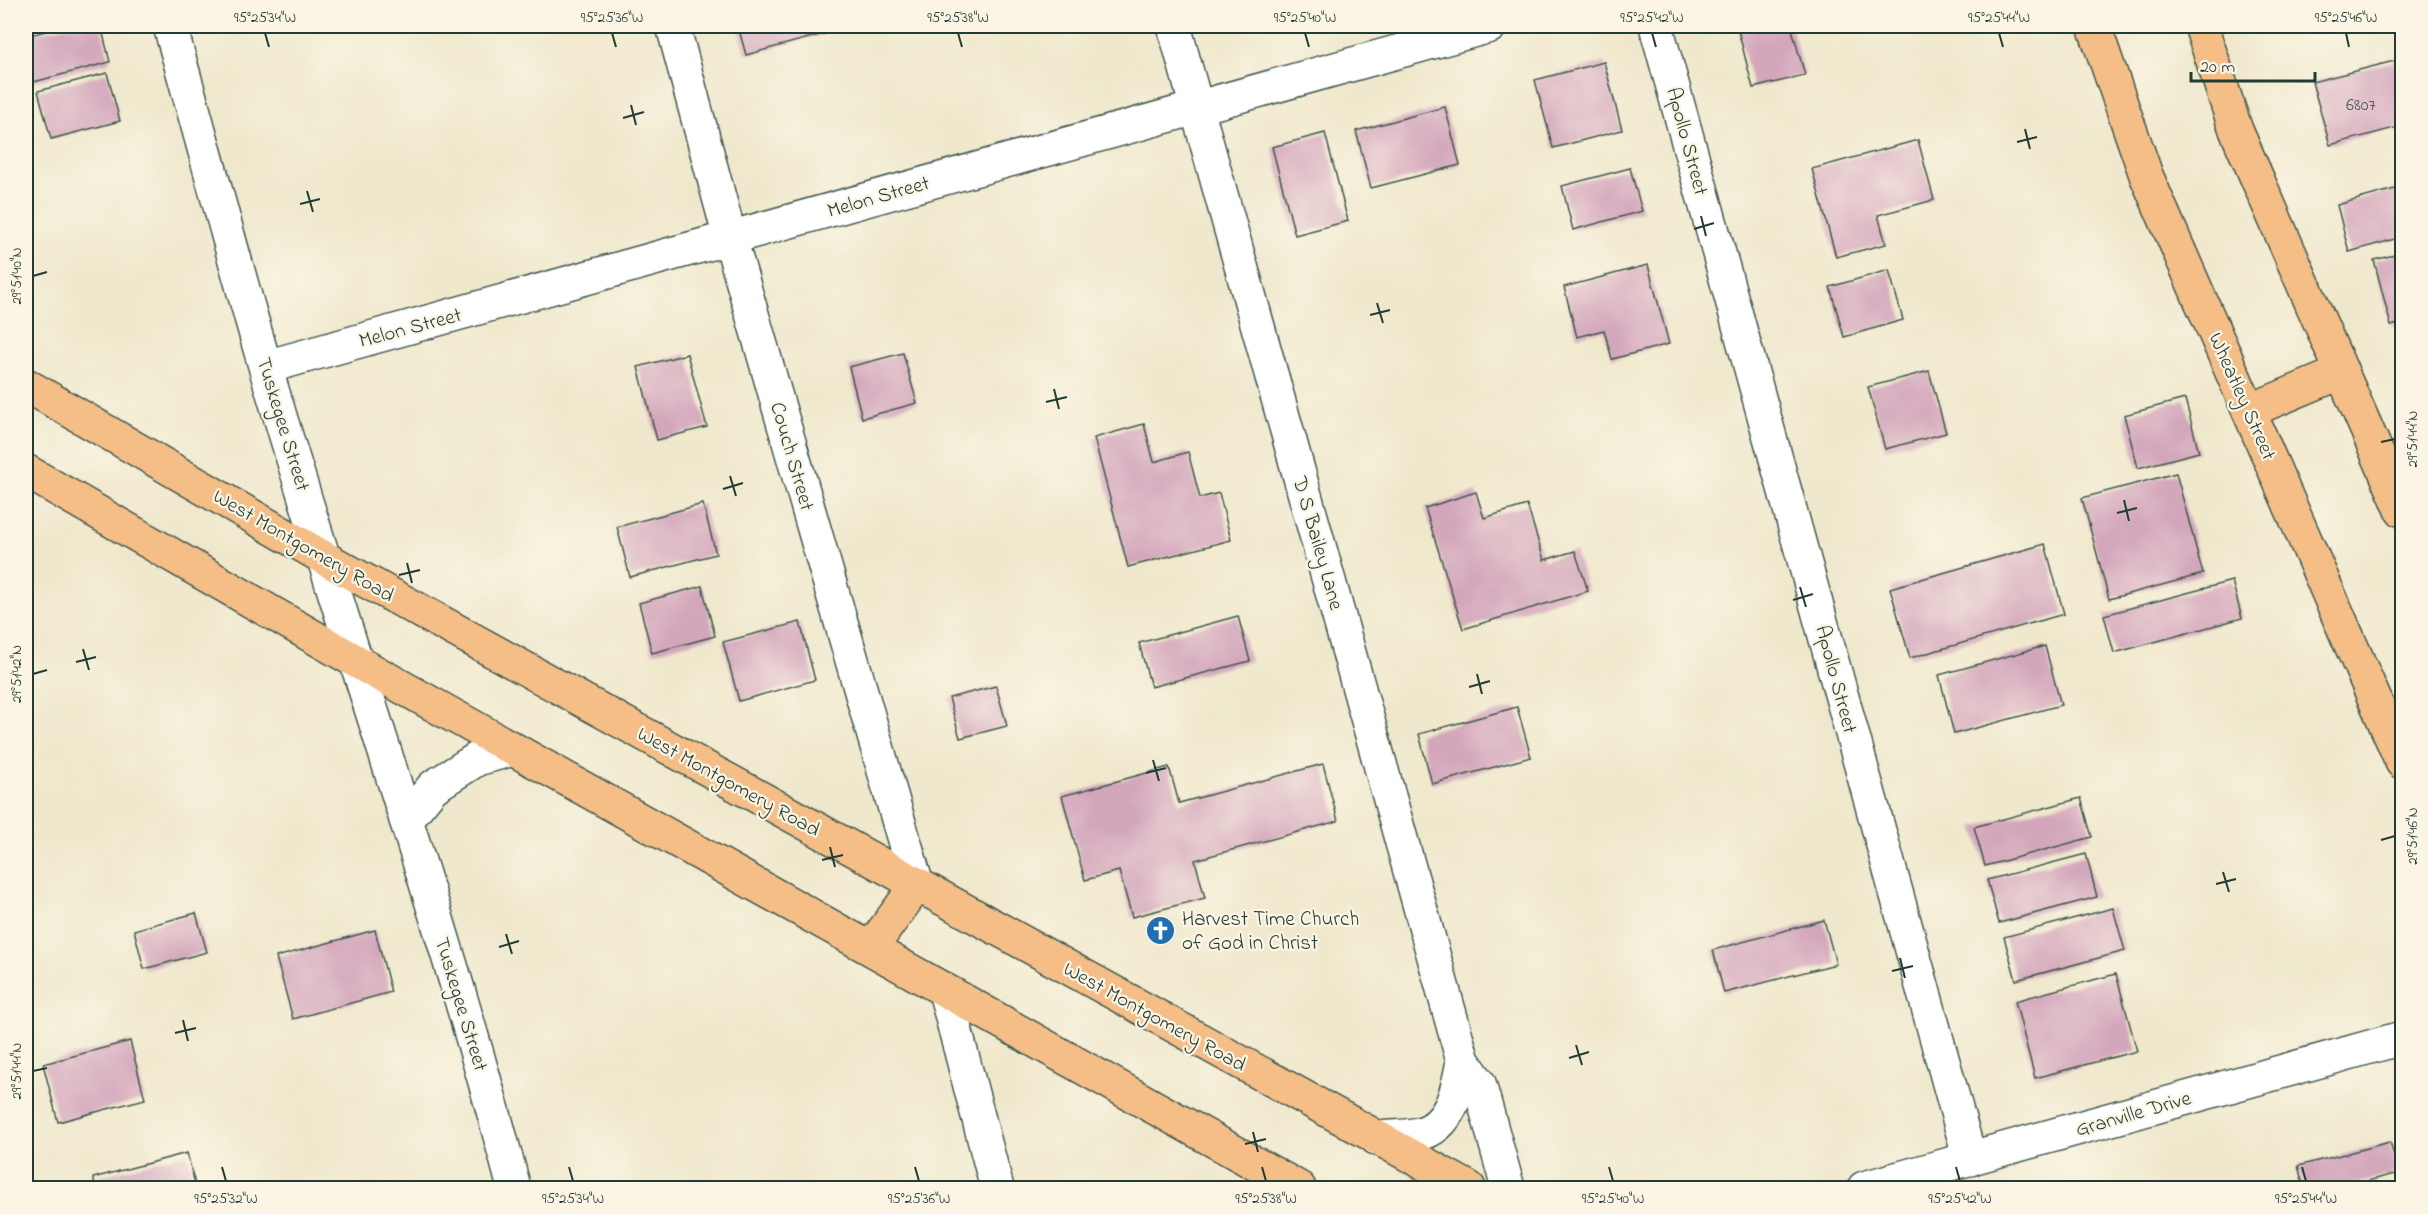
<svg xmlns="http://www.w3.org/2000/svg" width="2428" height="1214" viewBox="0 0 2428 1214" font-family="'Indie Flower',sans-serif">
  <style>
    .building { fill: #d3a6bb }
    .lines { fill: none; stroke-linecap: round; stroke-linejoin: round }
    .minor-casing { stroke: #3e574b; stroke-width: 36 }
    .major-casing { stroke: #3e574b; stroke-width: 36 }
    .minor { stroke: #fff; stroke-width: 33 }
    .major { stroke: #f6be87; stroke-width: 33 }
    .ticks { fill: none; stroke: #1f3d34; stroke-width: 2 }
    .labels { text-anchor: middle; stroke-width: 4.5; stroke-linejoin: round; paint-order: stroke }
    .number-label { font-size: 18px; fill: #4c5756 }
    .street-label { font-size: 21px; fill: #1f3d34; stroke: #fcf5e5 }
    .poi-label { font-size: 21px; fill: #1f3d34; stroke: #fcf5e5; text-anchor: start }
    .neatline { fill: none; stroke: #1f3d34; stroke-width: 2 }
    .ticks-label { font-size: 15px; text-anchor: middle; fill: #1f3d34 }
  </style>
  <rect width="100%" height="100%" fill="#fcf5e5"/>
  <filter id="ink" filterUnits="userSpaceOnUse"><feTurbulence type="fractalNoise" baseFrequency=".0167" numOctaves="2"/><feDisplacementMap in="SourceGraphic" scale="12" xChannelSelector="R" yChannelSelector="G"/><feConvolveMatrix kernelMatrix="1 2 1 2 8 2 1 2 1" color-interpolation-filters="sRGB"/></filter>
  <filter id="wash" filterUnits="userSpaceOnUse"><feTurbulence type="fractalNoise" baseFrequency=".008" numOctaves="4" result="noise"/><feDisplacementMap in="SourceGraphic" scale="24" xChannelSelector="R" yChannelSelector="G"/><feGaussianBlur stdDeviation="1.35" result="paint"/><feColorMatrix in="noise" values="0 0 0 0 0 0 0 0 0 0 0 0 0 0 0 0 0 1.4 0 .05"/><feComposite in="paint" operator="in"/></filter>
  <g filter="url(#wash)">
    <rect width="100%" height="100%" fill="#efe8cc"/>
    <g id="blocks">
      <g class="building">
        <polygon points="66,26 101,26 110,62 26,84 26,36"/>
        <polygon points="738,26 829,26 831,32 746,55"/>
        <polygon points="1737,26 1791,26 1805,75 1753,88"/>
        <polygon points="2402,59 2402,126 2330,145 2312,82"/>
        <polygon points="1604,62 1622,130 1553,148 1535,80"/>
        <polygon points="107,73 120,121 51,139 38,91"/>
        <polygon points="1445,107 1460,165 1371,188 1356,131"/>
        <polygon points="1325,133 1348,221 1295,235 1272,147"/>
        <polygon points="1918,140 1934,200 1878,215 1886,244 1836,257 1812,169"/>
        <polygon points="1630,168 1642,211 1573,230 1562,186"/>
        <polygon points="2402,187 2402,237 2349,252 2337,205"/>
        <polygon points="2402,253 2402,323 2391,326 2374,260"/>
        <polygon points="1648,265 1669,344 1612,359 1604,330 1577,337 1564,287"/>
        <polygon points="1889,270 1903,320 1844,337 1830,287"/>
        <polygon points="903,353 917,403 862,418 849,367"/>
        <polygon points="687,354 707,427 657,440 638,367"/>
        <polygon points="1929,371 1946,433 1885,449 1868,387"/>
        <polygon points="2185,399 2199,452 2138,468 2124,415"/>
        <polygon points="1144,424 1154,462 1188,452 1200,498 1219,493 1231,540 1128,567 1094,438"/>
        <polygon points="2176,473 2203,574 2109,599 2082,498"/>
        <polygon points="1476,492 1484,518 1527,505 1544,560 1575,551 1588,591 1463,629 1425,508"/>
        <polygon points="703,504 716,554 630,577 617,527"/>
        <polygon points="2045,544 2064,614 1910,658 1890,588"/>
        <polygon points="2232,581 2242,618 2114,653 2104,615"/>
        <polygon points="702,586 715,636 652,653 639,603"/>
        <polygon points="1238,616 1250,661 1151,687 1139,643"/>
        <polygon points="800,622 815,680 739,701 723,642"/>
        <polygon points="2045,646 2061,705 1954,734 1939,675"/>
        <polygon points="996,686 1007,726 960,738 949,698"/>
        <polygon points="1517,707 1531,757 1432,784 1419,734"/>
        <polygon points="1323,764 1338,821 1195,860 1205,898 1132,917 1119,871 1085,880 1062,796 1169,767 1179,803"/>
        <polygon points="2081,798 2092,837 1985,866 1974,827"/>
        <polygon points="2086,854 2097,897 1999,923 1987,880"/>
        <polygon points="2113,908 2125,951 2016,980 2004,937"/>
        <polygon points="196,913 207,952 144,969 134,930"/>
        <polygon points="1824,920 1836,964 1724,993 1713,950"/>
        <polygon points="375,930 391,992 293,1019 276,957"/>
        <polygon points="2116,974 2137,1051 2035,1078 2015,1001"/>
        <polygon points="130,1041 145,1099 58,1122 43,1064"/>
        <polygon points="2390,1142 2399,1173 2340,1188 2304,1188 2298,1166"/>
        <polygon points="187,1153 196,1188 96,1188 93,1178"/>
      </g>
    </g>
  </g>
  <g filter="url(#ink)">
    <use href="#blocks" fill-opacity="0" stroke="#3e574b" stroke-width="1.5"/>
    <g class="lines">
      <defs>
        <g id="minor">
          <path d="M170,26C202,139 232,253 265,366C346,641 441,911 514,1188"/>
          <polyline points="673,26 730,238 917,885"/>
          <polyline points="1174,26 1463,1061 1479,1083 1508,1188"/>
          <polyline points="1656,26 1970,1159"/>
          <polyline points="266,367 1490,26"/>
          <polyline points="406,820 433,787 477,759 513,749"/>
          <polyline points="945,991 997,1188"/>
          <path d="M1376,1138C1389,1137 1405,1137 1419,1134C1451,1127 1458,1089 1463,1061"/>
          <polyline points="1864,1188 2402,1038"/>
        </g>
        <g id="major">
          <polyline points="2094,26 2146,175 2402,762"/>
          <polyline points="2201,26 2236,130 2402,510"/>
          <polyline points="26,385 326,559 1469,1188"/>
          <polyline points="2249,411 2342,372"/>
          <polyline points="26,471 359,663 1299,1188"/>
          <polyline points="871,948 917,885"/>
        </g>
      </defs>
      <use href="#minor" class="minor-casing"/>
      <use href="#major" class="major-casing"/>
      <use href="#minor" class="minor"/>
      <use href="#major" class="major"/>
    </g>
  </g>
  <path class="ticks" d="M265,33L269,47M612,33L616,47M958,33L962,47M1305,33L1309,47M1652,33L1656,47M1999,33L2003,47M2346,33L2349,47M631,105L636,125M623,118L644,112M2025,129L2030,149M2017,142L2037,137M307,191L313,212M300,204L320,199M1701,216L1706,236M1694,229L1714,223M33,276L47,272M1377,303L1383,323M1370,315L1390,310M1054,389L1059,409M1046,402L1067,397M2381,442L2395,439M730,476L736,496M723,489L743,483M2124,500L2129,521M2117,513L2137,508M407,563L412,583M399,575L420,570M1800,587L1806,607M1793,600L1813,594M83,649L89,670M76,662L96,657M33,674L47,670M1477,674L1482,694M1469,687L1490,681M1153,760L1159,781M1146,773L1166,768M2381,840L2395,836M830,847L835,867M822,860L843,855M2223,872L2229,892M2216,884L2236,879M506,934L512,954M499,947L519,941M1900,958L1905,978M1892,971L1913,966M183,1020L188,1041M175,1033L196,1028M1576,1045L1582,1065M1569,1058L1589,1052M33,1071L47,1068M1253,1132L1258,1152M1245,1144L1266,1139M222,1167L226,1181M569,1167L573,1181M915,1167L919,1181M1262,1167L1266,1181M1609,1167L1613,1181M1956,1167L1960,1181M2302,1167L2306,1181"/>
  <defs>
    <symbol id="church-disc" viewBox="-11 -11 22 22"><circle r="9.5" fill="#1f6fb2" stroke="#fcf5e5"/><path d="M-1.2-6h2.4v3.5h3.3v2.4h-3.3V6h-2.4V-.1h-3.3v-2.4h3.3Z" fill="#fff"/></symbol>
  </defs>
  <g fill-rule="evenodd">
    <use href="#church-disc" x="1144" y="914" width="33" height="33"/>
  </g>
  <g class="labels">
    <g class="number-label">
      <text x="2361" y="110">6807</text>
    </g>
    <g class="street-label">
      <text transform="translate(1688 141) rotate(75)" y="7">Apollo Street</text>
      <text transform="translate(878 196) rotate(-16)" y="7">Melon Street</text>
      <text transform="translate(410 327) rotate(-15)" y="7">Melon Street</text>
      <text transform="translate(2243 396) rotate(66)" y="7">Wheatley Street</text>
      <text transform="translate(284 424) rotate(73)" y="7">Tuskegee Street</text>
      <text transform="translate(793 456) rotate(74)" y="7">Couch Street</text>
      <text transform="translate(1319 543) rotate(74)" y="7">D S Bailey Lane</text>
      <text transform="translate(304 545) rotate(30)" y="7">West Montgomery Road</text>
      <text transform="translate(1837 679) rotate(75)" y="7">Apollo Street</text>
      <text transform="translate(729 781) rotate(29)" y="7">West Montgomery Road</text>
      <text transform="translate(462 1004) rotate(73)" y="7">Tuskegee Street</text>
      <text transform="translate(1155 1016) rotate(29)" y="7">West Montgomery Road</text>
      <text transform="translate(2133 1113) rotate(-16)" y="7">Granville Drive</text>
    </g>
    <g class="poi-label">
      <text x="1182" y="925">Harvest Time Church<tspan x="1182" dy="24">of God in Christ</tspan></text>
    </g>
  </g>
  <rect width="2428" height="1214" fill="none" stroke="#fcf5e5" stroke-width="66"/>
  <path d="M2191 72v9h124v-9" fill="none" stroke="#1f3d34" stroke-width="3"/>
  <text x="2200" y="72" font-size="18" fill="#1f3d34" stroke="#fcf5e5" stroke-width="4.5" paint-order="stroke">20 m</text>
  <rect x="33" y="33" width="2362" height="1148" class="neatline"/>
  <g class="ticks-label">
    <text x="265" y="22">95°25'34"W</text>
    <text x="612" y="22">95°25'36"W</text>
    <text x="958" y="22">95°25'38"W</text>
    <text x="1305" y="22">95°25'40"W</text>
    <text x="1652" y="22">95°25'42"W</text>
    <text x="1999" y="22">95°25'44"W</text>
    <text x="2346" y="22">95°25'46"W</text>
    <text transform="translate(16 276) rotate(-90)" y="5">29°51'40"N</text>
    <text transform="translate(2412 439) rotate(-90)" y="5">29°51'44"N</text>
    <text transform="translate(16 674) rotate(-90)" y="5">29°51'42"N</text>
    <text transform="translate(2412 836) rotate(-90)" y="5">29°51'46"N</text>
    <text transform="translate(16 1071) rotate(-90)" y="5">29°51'44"N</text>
    <text x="226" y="1203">95°25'32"W</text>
    <text x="573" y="1203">95°25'34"W</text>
    <text x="919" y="1203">95°25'36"W</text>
    <text x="1266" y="1203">95°25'38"W</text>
    <text x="1613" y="1203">95°25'40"W</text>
    <text x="1960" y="1203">95°25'42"W</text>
    <text x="2306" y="1203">95°25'44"W</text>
  </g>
</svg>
